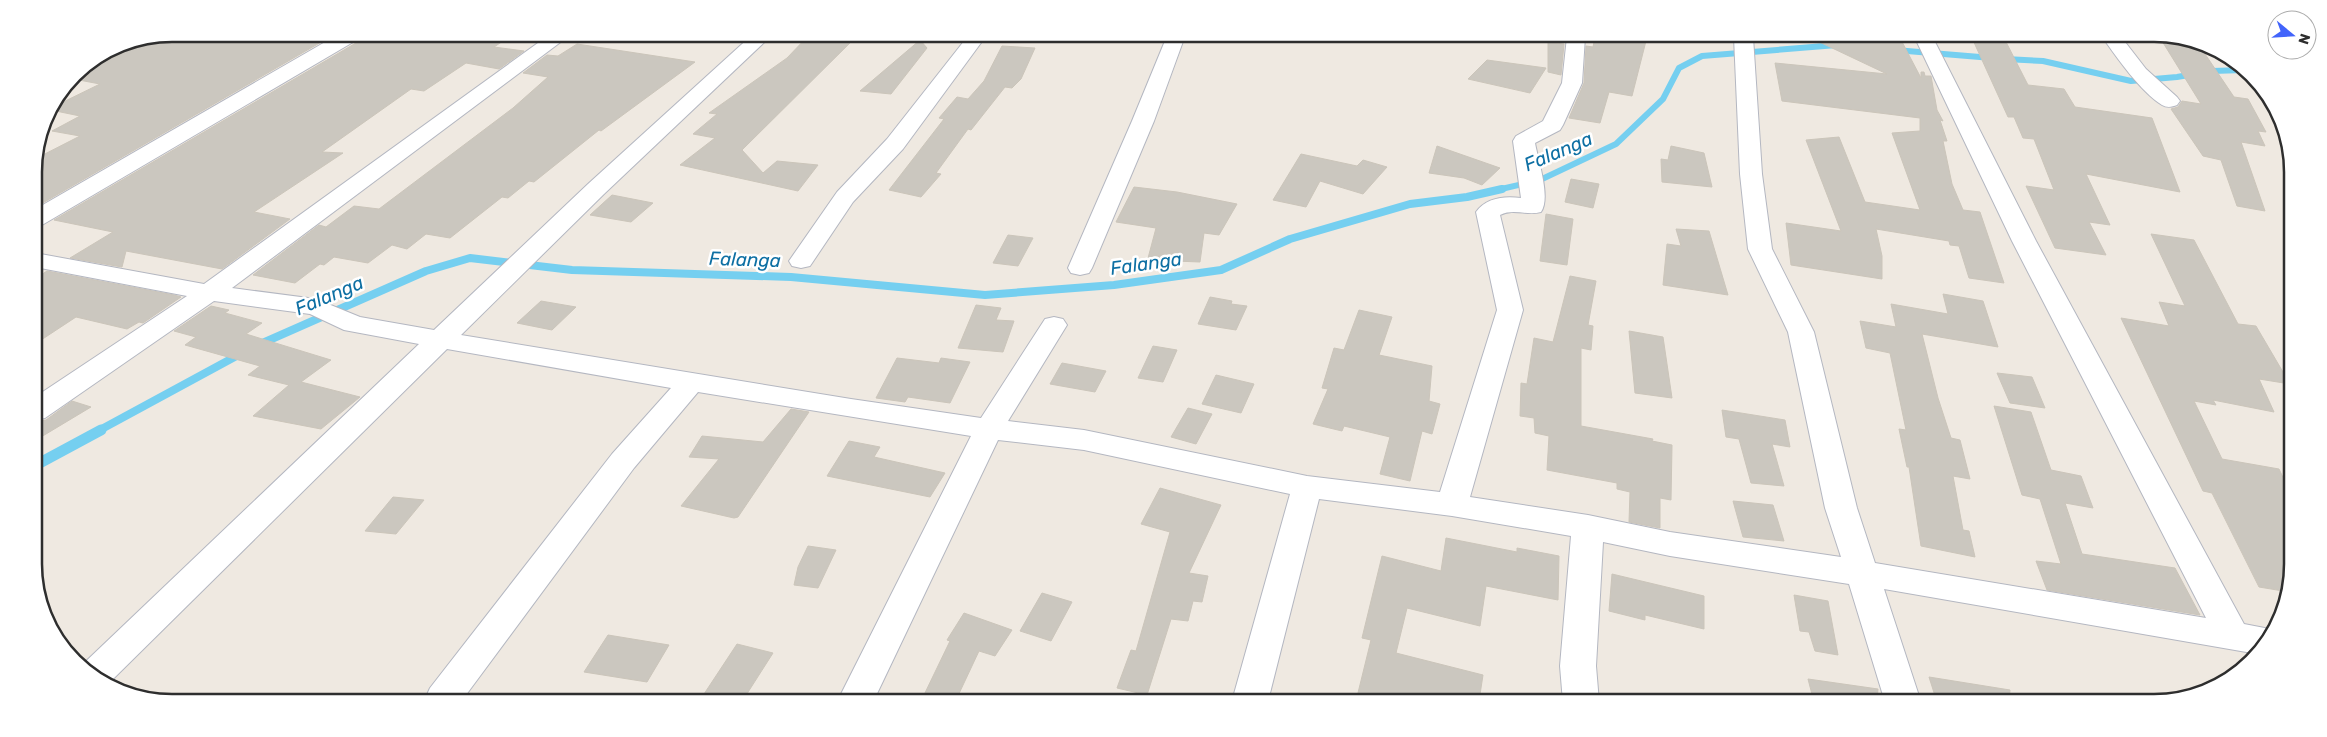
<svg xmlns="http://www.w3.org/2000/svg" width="2327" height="737" viewBox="0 0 2327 737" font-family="Rubik,sans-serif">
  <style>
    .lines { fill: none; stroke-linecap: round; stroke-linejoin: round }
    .stream-far2 { stroke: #75cff0; stroke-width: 6 }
    .stream-far1 { stroke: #75cff0; stroke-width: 8 }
    .stream { stroke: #75cff0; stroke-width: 11 }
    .building { fill: #cbc7bf; stroke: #cbc5ba }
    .minor-casing { stroke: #b4b7c1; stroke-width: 2 }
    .minor { fill: #fff; fill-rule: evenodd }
    .labels { text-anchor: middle; stroke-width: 5; stroke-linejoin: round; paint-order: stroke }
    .water-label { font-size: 19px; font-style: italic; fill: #0d6fa3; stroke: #fff }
    .rim { fill: none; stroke: #2e2e2e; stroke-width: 2.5 }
  </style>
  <rect width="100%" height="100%" fill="#efe9e1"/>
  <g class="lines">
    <g class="stream-far2">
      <polyline points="1895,50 1992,58"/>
      <polyline points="2005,59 2043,61 2131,81 2177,77 2212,71 2244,70"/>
      <polyline points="1497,190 1540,180 1616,144 1663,99 1679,68 1702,56 1837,45"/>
    </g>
    <g class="stream-far1">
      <polyline points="258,345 426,271 470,258 572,270 791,277 985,295 1114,285 1221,270 1290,239 1410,204 1467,197 1502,189"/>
      <polyline points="98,431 242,353"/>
    </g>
    <polyline class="stream" points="36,465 101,430"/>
  </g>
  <g class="building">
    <polygon points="173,34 335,34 34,208 35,159 80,136 52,131 80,116 51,110 53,107 100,84 79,80 89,75 80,74 154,37"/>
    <polygon points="364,34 460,34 503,41 494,47 524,51 499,69 466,63 424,91 411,89 322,152 343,153 254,212 290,219 222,269 126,251 122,267 70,258 113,232 54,220 361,40"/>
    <polygon points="809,35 858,35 742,150 763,173 777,161 818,165 798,191 680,165 715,138 693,134 717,114 709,113 787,58"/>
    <polygon points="1595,37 1647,37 1632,96 1609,92 1600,123 1569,118 1584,83 1586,46 1593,47"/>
    <polygon points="1811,38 1900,38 1921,78 1921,72 1924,72 1925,76 1931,76 1937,110 1943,121 1940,120 1947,141 1943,141 1952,184 1963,210 1980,212 2004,283 1969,278 1959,246 1950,245 1949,241 1876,229 1882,256 1882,279 1791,265 1786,223 1841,231 1806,140 1839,137 1865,202 1920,210 1892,133 1920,131 1920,118 1782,101 1775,63 1887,74"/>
    <polygon points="1972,38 2004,38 2028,85 2064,89 2075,107 2152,118 2180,192 2086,174 2110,225 2089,222 2106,255 2055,248 2026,186 2054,190 2034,139 2023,138 2014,117 2008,117"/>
    <polygon points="920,40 927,48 891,94 860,91"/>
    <polygon points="2162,41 2199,45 2234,97 2248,99 2266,132 2258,131 2265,146 2241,142 2265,211 2237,206 2221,160 2203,156 2171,109 2178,107 2182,101 2201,104"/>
    <polygon points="1548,42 1564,44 1561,75 1548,72"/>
    <polygon points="577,44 695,62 601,131 599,130 534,182 529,181 508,198 502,197 450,238 426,234 407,249 392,245 368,263 334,257 324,265 320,264 295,283 253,275 319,225 326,227 354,206 379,209 513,108 548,77 523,73 547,55 558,56"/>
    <polygon points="1002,46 1035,48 1021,79 1012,88 1005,87 971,130 968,129 936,173 941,174 921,197 889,190 944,119 939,118 957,97 968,99 984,81"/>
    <polygon points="1487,60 1546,68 1530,93 1468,79"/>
    <polygon points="1437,146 1500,168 1482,185 1464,178 1429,173"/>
    <polygon points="1671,146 1704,153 1712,187 1662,182 1661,159 1668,160"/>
    <polygon points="1301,154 1357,166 1363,160 1387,167 1363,194 1320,181 1306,207 1273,200"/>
    <polygon points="1571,179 1599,184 1593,208 1565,202"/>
    <polygon points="1134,187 1177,192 1237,204 1219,235 1204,233 1200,262 1175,261 1174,264 1147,262 1156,228 1116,222"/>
    <polygon points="612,195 653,203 631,222 590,215"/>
    <polygon points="1546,214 1573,219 1567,265 1540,261"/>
    <polygon points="1676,229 1709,231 1728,295 1663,285 1667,244 1681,246"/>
    <polygon points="2151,234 2194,240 2238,324 2256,326 2290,384 2259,379 2274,412 2213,400 2216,405 2194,401 2222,459 2279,469 2289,490 2289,592 2259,587 2212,493 2203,491 2121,318 2169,326 2159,302 2185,306"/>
    <polygon points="1008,235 1033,238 1018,266 993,263"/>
    <polygon points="47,271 174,295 181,297 143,323 139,322 127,329 76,317 35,344 35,279"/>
    <polygon points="1570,276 1596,281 1588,325 1593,326 1591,350 1581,348 1581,426 1653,439 1652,441 1672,445 1671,500 1660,498 1660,528 1629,522 1630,492 1617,489 1617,483 1547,470 1549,436 1535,433 1534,418 1520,416 1521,383 1527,384 1534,338 1553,342"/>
    <polygon points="1943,294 1983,301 1998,347 1922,334 1938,398 1951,438 1960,440 1970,479 1953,476 1963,530 1969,531 1975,557 1921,546 1909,467 1907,467 1899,429 1906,430 1890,353 1866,348 1860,321 1896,327 1891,304 1948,314"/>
    <polygon points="1210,297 1232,301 1231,304 1247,306 1236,330 1198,324"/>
    <polygon points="541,301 576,307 552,330 517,323"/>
    <polygon points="976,305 1001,308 996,320 1014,321 1003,352 958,348"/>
    <polygon points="211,306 229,310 225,313 262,323 246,334 331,360 301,382 360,397 321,429 253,416 289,385 248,375 260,366 185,345 196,337 174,331"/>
    <polygon points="1359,310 1392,317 1379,355 1432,366 1429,401 1440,404 1432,434 1422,431 1410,481 1380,474 1390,437 1344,426 1342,431 1313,424 1328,389 1322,388 1334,348 1344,350"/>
    <polygon points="1629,331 1663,337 1672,398 1635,393"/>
    <polygon points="1153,346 1177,350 1163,382 1138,378"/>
    <polygon points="897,358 939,363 941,358 970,362 950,403 908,397 905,402 876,398"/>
    <polygon points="1062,363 1106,371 1095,392 1050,384"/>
    <polygon points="1997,373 2032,377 2045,408 2010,403"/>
    <polygon points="1216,375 1254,384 1241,413 1202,404"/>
    <polygon points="72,401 91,407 36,440 35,422 46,420"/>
    <polygon points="1994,406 2031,412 2051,470 2081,476 2093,508 2065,503 2082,554 2175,568 2200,615 2047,590 2036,561 2061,564 2040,499 2022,495"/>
    <polygon points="1188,408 1212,414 1196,444 1171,437"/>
    <polygon points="791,409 809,412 738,517 734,518 681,506 719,459 689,457 702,436 763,442"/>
    <polygon points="1722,410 1785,420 1790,447 1772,444 1784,486 1751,483 1739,439 1726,437"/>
    <polygon points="849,441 880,447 874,457 945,473 930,497 827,476"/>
    <polygon points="1160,488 1221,505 1189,573 1208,576 1202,602 1193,601 1188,621 1171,619 1147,695 1117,688 1131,650 1136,651 1170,532 1141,524"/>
    <polygon points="393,497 424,500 396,534 365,531"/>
    <polygon points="1733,501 1773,505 1784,541 1743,537"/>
    <polygon points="1446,538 1517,552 1517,548 1559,556 1558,600 1486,586 1480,626 1407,608 1396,653 1483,675 1479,701 1356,701 1371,640 1362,638 1382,556 1441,571"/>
    <polygon points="808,546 836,550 818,588 794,585 798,567"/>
    <polygon points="1612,574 1704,596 1704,629 1645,615 1645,620 1609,611"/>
    <polygon points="1042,593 1072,602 1051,641 1020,631"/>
    <polygon points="1794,595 1828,601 1838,655 1815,651 1809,632 1800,631"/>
    <polygon points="964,613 1012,630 995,656 979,651 956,700 938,700 923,697 950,641 947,640"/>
    <polygon points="608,635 669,645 647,682 584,672"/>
    <polygon points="737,644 773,653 743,700 729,700 704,694"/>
    <polygon points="1929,677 2010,690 2009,703 1937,702"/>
    <polygon points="1808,679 1878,689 1877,702 1814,702"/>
  </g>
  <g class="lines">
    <defs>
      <g id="minor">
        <polygon points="339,34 362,34 360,38 42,225 34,227 34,210"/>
        <path d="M549,35H570L232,288L316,299L360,317L434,330L588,184L752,35H772L604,194L461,335L851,399L981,418L1045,319L1054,317L1063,319L1067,325L1008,421L1084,430L1307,476L1440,492L1497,310L1476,212C1487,197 1505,196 1521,198L1513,141L1516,136L1543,121L1562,83L1567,37H1585L1582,83L1563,125L1560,130L1535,143C1538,160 1551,198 1541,212C1527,216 1514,208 1500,215L1523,310L1470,497L1588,515L1670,532L1841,557L1825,508L1788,332L1748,249L1740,174L1734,37H1753L1762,174L1772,249L1814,332L1857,508L1875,563L2206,618L2012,241L1915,38H1933L2036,241L2244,624L2275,630L2270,641L2258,654L1884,589L1921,702H1885L1849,584L1670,556L1603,542L1596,666L1599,702H1563L1560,666L1571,536L1452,516L1319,499L1268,701H1232L1290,494L1084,450L998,440L874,700H838L971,436L698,392L634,468L463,699H425L430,688L612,454L671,388L447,349L110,682L82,665L419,344L344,330L310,314L214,301L45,418L35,420V397L187,296L35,267V253L204,284Z"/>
        <polygon points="968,36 986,36 903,149 853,202 810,266 801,268 792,266 789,261 837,192 887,139"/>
        <polygon points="1167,36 1185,36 1154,121 1092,268 1089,273 1080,275 1071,273 1068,268 1132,121"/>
        <path d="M2103,38H2122L2146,69L2177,97L2180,101L2177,105C2172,107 2167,108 2162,105C2141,92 2117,58 2103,38Z"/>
        <polygon points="129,42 128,48 117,52 111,50 120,44"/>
      </g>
    </defs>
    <use href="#minor" class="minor-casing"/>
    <use href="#minor" class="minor"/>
  </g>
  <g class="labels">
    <g class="water-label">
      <text transform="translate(1558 151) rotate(-23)" y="7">Falanga</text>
      <text transform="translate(745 259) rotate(2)" y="7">Falanga</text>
      <text transform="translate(1146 263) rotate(-8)" y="7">Falanga</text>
      <text transform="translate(329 295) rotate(-23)" y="7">Falanga</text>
    </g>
  </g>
  <path d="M0 0H2327V737H0ZM172 42H2154A130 130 0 0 1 2284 172V564A130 130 0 0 1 2154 694H172A130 130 0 0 1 42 564V172A130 130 0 0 1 172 42Z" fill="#fff" fill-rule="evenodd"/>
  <path class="rim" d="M172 42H2154A130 130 0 0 1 2284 172V564A130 130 0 0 1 2154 694H172A130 130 0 0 1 42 564V172A130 130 0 0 1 172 42Z"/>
  <g transform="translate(2292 35) rotate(108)"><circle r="24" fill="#ffffff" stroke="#ababab"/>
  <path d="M0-4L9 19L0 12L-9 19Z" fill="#4264fb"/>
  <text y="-8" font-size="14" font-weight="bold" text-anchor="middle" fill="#2e2e2e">N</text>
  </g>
</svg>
